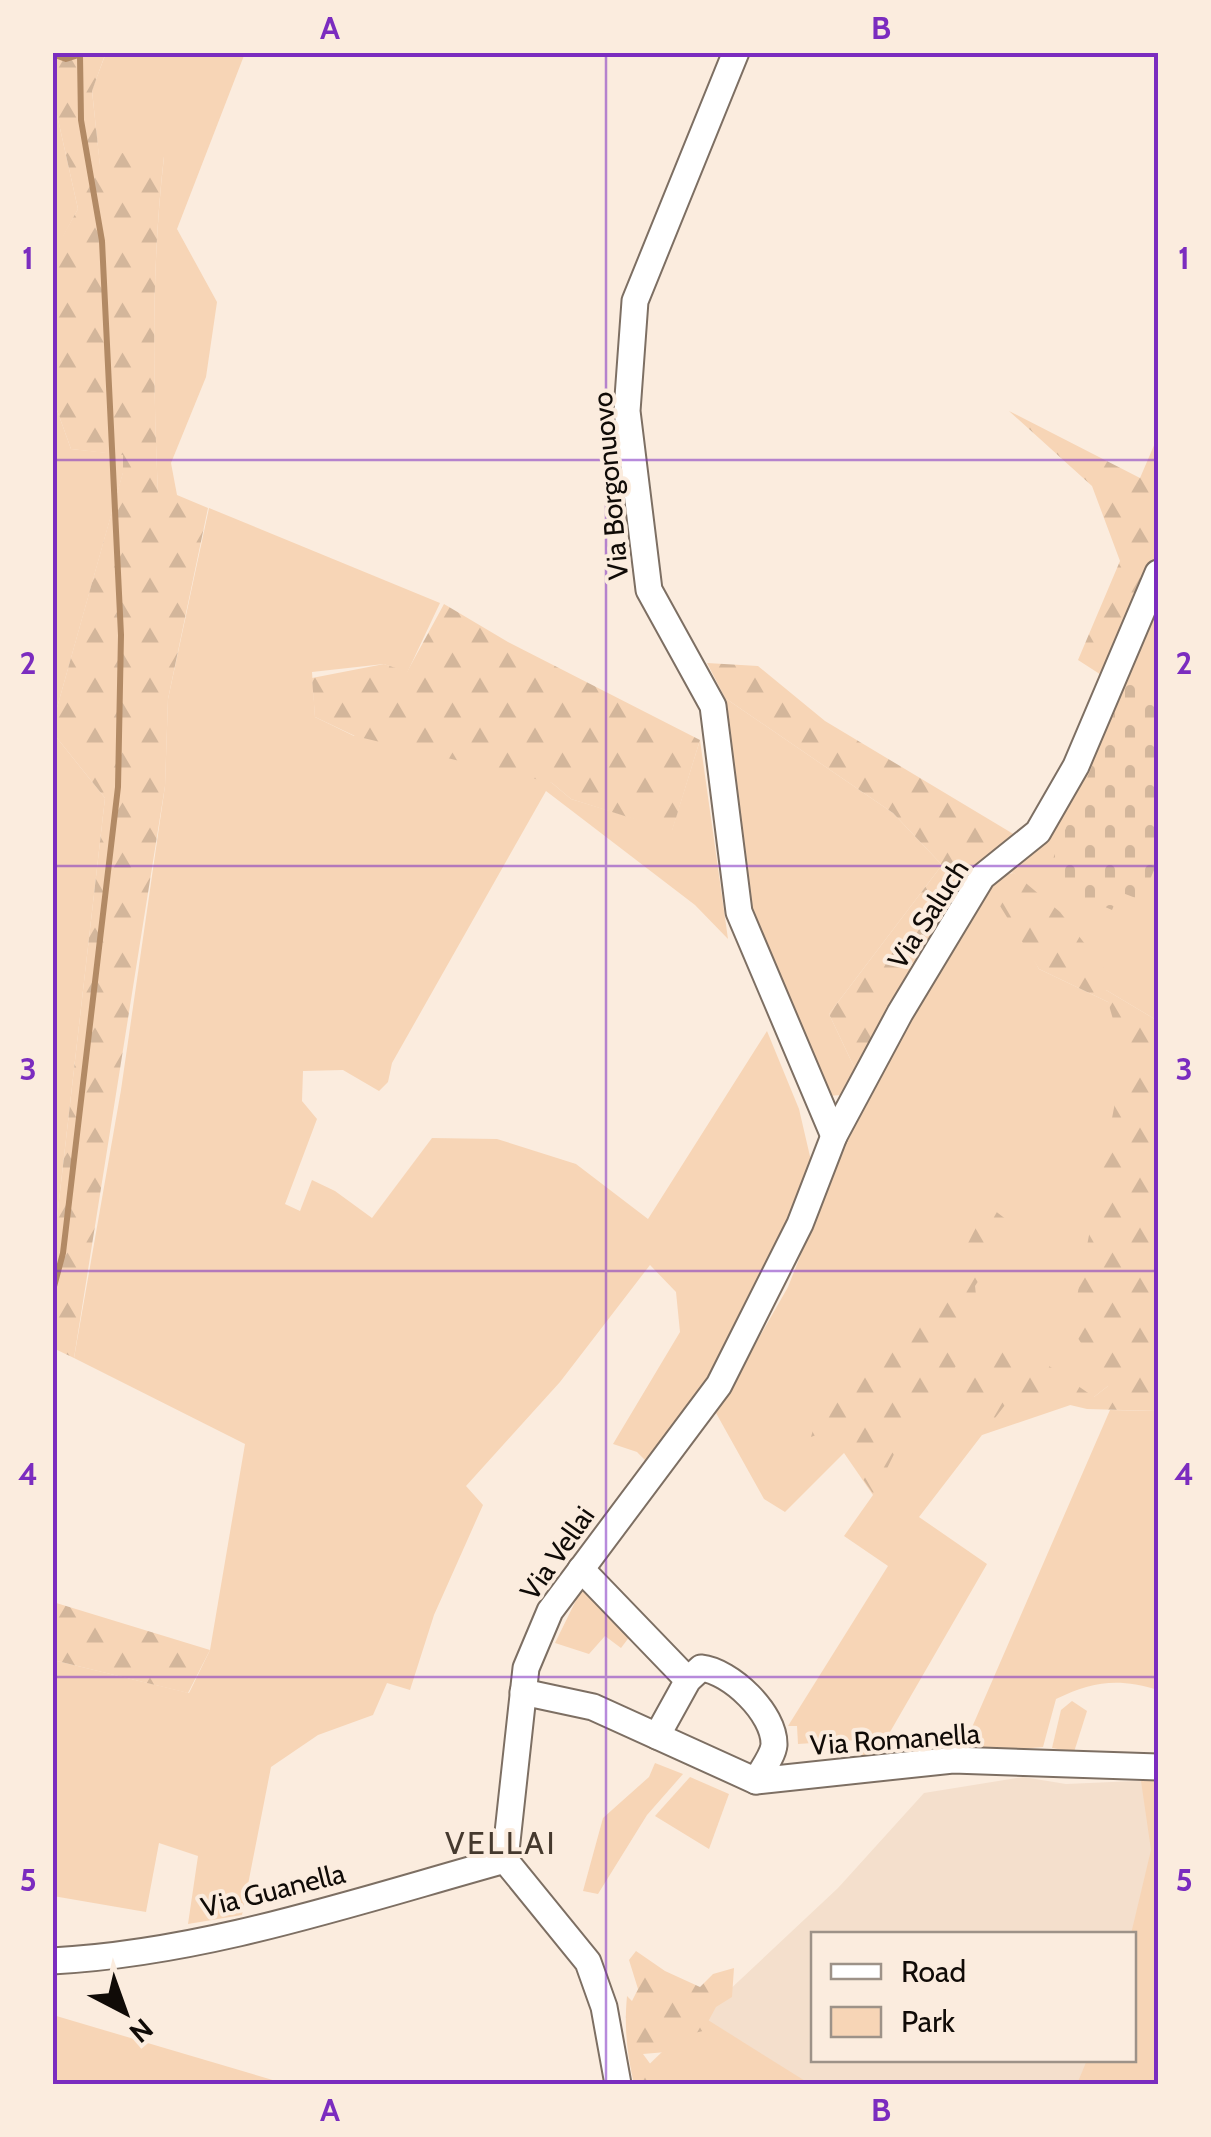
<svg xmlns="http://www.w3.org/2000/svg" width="1211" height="2137" viewBox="0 0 1211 2137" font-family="Cabin,sans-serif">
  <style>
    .built { fill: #f4dfcc; fill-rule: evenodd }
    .green { fill: #f7d5b6 }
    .forest { fill: url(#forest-firs) }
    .cemetery { fill: url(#cemetery-stones) }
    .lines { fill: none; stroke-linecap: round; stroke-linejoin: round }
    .stream { stroke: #b28a65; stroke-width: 6 }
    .minor-casing { stroke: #7d6f63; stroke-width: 29 }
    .minor { stroke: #fff; stroke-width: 25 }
    .grid { fill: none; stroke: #7b2cbf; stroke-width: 2.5; stroke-opacity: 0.55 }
    .labels { text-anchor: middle; stroke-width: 8; stroke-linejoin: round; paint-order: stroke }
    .street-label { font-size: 28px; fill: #100b07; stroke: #fbecde }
    .quarter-label { font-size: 32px; letter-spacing: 2.5px; fill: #45392e; stroke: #fbecde }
    .neatline { fill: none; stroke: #7b2cbf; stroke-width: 4 }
    .grid-label { font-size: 32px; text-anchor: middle; font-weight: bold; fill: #7b2cbf }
  </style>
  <defs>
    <pattern id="forest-firs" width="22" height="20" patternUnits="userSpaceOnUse" patternTransform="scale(2.5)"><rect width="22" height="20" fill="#f7d5b6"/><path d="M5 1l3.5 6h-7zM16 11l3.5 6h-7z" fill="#d3b69b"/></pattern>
    <pattern id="cemetery-stones" width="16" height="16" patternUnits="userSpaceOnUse" patternTransform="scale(2.5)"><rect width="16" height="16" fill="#f7d5b6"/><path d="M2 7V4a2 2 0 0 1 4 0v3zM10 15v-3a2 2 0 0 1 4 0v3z" fill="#d3b69b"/></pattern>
  </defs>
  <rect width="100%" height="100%" fill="#fbecde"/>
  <path class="built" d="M1023,1777L1066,1784L1158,1780V2084H629L838,1888L924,1793ZM814,1934H1134V2060H814Z"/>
  <g class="green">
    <path d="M106,53H245L177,229L217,302L206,377L171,463L177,495H158C153,381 151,270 164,157L100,167L92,90Z"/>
    <polygon points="53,97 78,209 53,255"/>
    <polygon points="53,399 71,449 128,455 53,722"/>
    <polygon points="209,508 440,603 407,673 384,664 312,672 315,717 354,736 392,698 552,783 571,799 672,830 700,740 728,939 695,905 546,791 392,1063 388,1082 379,1091 343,1070 303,1071 302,1101 317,1119 285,1204 300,1211 312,1180 335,1191 372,1218 432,1138 497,1139 576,1164 648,1219 767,1031 799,1109 812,1165 794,1219 703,1397 649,1464 637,1452 613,1444 680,1332 676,1292 650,1265 560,1382 466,1486 483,1505 434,1615 410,1690 387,1683 373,1715 318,1735 271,1767 242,1915 188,1924 198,1856 159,1843 146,1912 53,1896 53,1660 189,1693 210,1650 245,1444 74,1358 121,1090 165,786 168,699"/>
    <polygon points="1158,600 1158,1021 1106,990 1014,873 978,866 1020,838"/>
    <polygon points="725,698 893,813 942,865 829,1014 855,1069 856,1094 827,1096 747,907"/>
    <polygon points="53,733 105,798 53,1253"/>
    <polygon points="989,876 1039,969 1108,1002 1142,1057 1108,1386 1094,1397 982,1435 919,1517 987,1564 875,1758 859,1766 857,1740 798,1744 797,1726 788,1726 888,1566 844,1536 873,1495 844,1453 785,1512 764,1499 716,1413 788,1287 864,1095"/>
    <path d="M1110,1410L1158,1411V1690C1118,1678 1094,1681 1056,1699L1043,1747L967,1753L963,1748Z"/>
    <polygon points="583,1586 633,1632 621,1648 605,1636 589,1654 555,1643"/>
    <polygon points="1072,1701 1087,1711 1074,1752 1052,1748 1061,1710"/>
    <polygon points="655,1763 683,1774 647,1815 598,1894 583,1891 603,1818 649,1777"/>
    <polygon points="690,1777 729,1794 709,1849 655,1816"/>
    <polygon points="1158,1780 1158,2084 1077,2084 1087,2060 1134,2060 1131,1934 1151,1850 1141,1781"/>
    <polygon points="52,2015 53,2015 286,2084 53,2084"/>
    <polygon points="700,2015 810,2084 629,2084"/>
  </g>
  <g class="forest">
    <path d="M106,52L92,91L100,165L108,152L164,156C151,269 153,380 158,494L177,495L208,508L168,699L165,786L74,1358L55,1349L53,1361V1253L105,798L53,733V722L123,472V455L71,449L53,399L52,255L78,209L53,97L52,53Z"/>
    <polygon points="1009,411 1140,478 1158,436 1158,600 1109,680 1078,660 1120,561 1092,486"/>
    <polygon points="444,604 508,642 700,740 672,831 571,799 552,783 355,736 315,717 312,678 384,664 407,672"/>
    <polygon points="707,663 758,666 825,721 1020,838 855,1069 829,1014 942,865 893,813 725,698"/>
    <polygon points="1014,873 1060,912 1107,972 1106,990 1158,1021 1158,1411 1087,1409 1015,1392 982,1435 956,1378 986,1343 1036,1357 1094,1397 1108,1386 1071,1327 1124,1057 1108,1002 1039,969 992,893 989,876"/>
    <path d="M985,1210H994L1007,1220L989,1240L995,1256L975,1286L976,1295L961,1310C966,1353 965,1353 941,1390L923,1394L909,1423L887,1424L900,1442L874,1495L841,1447V1425L811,1437L825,1390L850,1389L858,1376L911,1335L914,1320L937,1309L961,1283L963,1253Z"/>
    <polygon points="53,1602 210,1650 188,1693 53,1660"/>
    <path d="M636,1951L665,1971L700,1987L713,1974L734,1968L732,1997L716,2007L703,2031L690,2034L678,2051L643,2054L665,2084H634C627,2054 624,2028 627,1996L632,2001L638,1989L629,1960Z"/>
  </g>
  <polygon class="cemetery" points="1130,676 1158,689 1158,861 1141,900 1120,892 1112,910 1044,880"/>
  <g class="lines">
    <g class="stream">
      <polyline points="52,54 66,59 88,52"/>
      <polyline points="52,1294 63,1253 118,787 121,635 102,241 81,120 80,56"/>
    </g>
    <defs>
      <g id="minor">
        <polyline points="736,52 635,301 627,411 649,590 713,706 739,912 834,1136"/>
        <polyline points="581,1569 688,1680"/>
        <polyline points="523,1692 593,1707 756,1781 953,1760 1158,1767"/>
        <path d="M657,1736L688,1680L701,1668C730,1671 775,1713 774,1745C773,1756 761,1771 756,1781"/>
        <path d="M52,1961C206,1953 357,1901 505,1860"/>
        <polyline points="618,2084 604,2007 588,1962 505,1860 526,1668 550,1611 719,1385 800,1224 834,1136 900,1013 982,877 1038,832 1076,766 1158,573"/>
      </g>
    </defs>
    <use href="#minor" class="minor-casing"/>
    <use href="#minor" class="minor"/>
  </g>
  <path class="grid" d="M606,52V2084M52,460H1158M52,866H1158M52,1271H1158M52,1677H1158"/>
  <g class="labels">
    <g class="street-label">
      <text transform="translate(610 486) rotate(-95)" y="10">Via Borgonuovo</text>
      <text transform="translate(928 914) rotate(-57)" y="10">Via Saluch</text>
      <text transform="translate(557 1553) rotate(-55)" y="10">Via Vellai</text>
      <text transform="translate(895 1739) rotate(-4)" y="10">Via Romanella</text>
      <text transform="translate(273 1890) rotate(-14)" y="10">Via Guanella</text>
    </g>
    <g class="quarter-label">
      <text x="501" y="1854">VELLAI</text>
    </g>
  </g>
  <rect width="1211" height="2137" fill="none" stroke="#fbecde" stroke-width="110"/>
  <rect x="811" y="1932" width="325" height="130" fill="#fbecde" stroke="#9d9288" stroke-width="2.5"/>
  <rect x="831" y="1964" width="50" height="15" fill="#ffffff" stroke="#9d9288" stroke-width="2.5"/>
  <text x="901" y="1982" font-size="30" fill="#100b07">Road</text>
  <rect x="831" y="2007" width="50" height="30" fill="#f7d5b6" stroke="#9d9288" stroke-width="2.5"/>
  <text x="901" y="2032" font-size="30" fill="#100b07">Park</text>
  <g transform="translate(125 2012) rotate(139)" stroke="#fbecde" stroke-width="8" paint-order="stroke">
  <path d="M0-8L18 38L0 25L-18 38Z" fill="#100b07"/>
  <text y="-15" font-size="28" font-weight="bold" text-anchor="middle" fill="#100b07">N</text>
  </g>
  <rect x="55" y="55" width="1101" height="2027" class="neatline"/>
  <g class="grid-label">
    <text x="330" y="39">A</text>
    <text x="881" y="39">B</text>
    <text x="28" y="269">1</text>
    <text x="1184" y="269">1</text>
    <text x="28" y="674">2</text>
    <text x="1184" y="674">2</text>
    <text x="28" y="1080">3</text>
    <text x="1184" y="1080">3</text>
    <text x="28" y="1485">4</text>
    <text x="1184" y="1485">4</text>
    <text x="28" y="1891">5</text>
    <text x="1184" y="1891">5</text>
    <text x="330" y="2121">A</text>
    <text x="881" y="2121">B</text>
  </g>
</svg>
